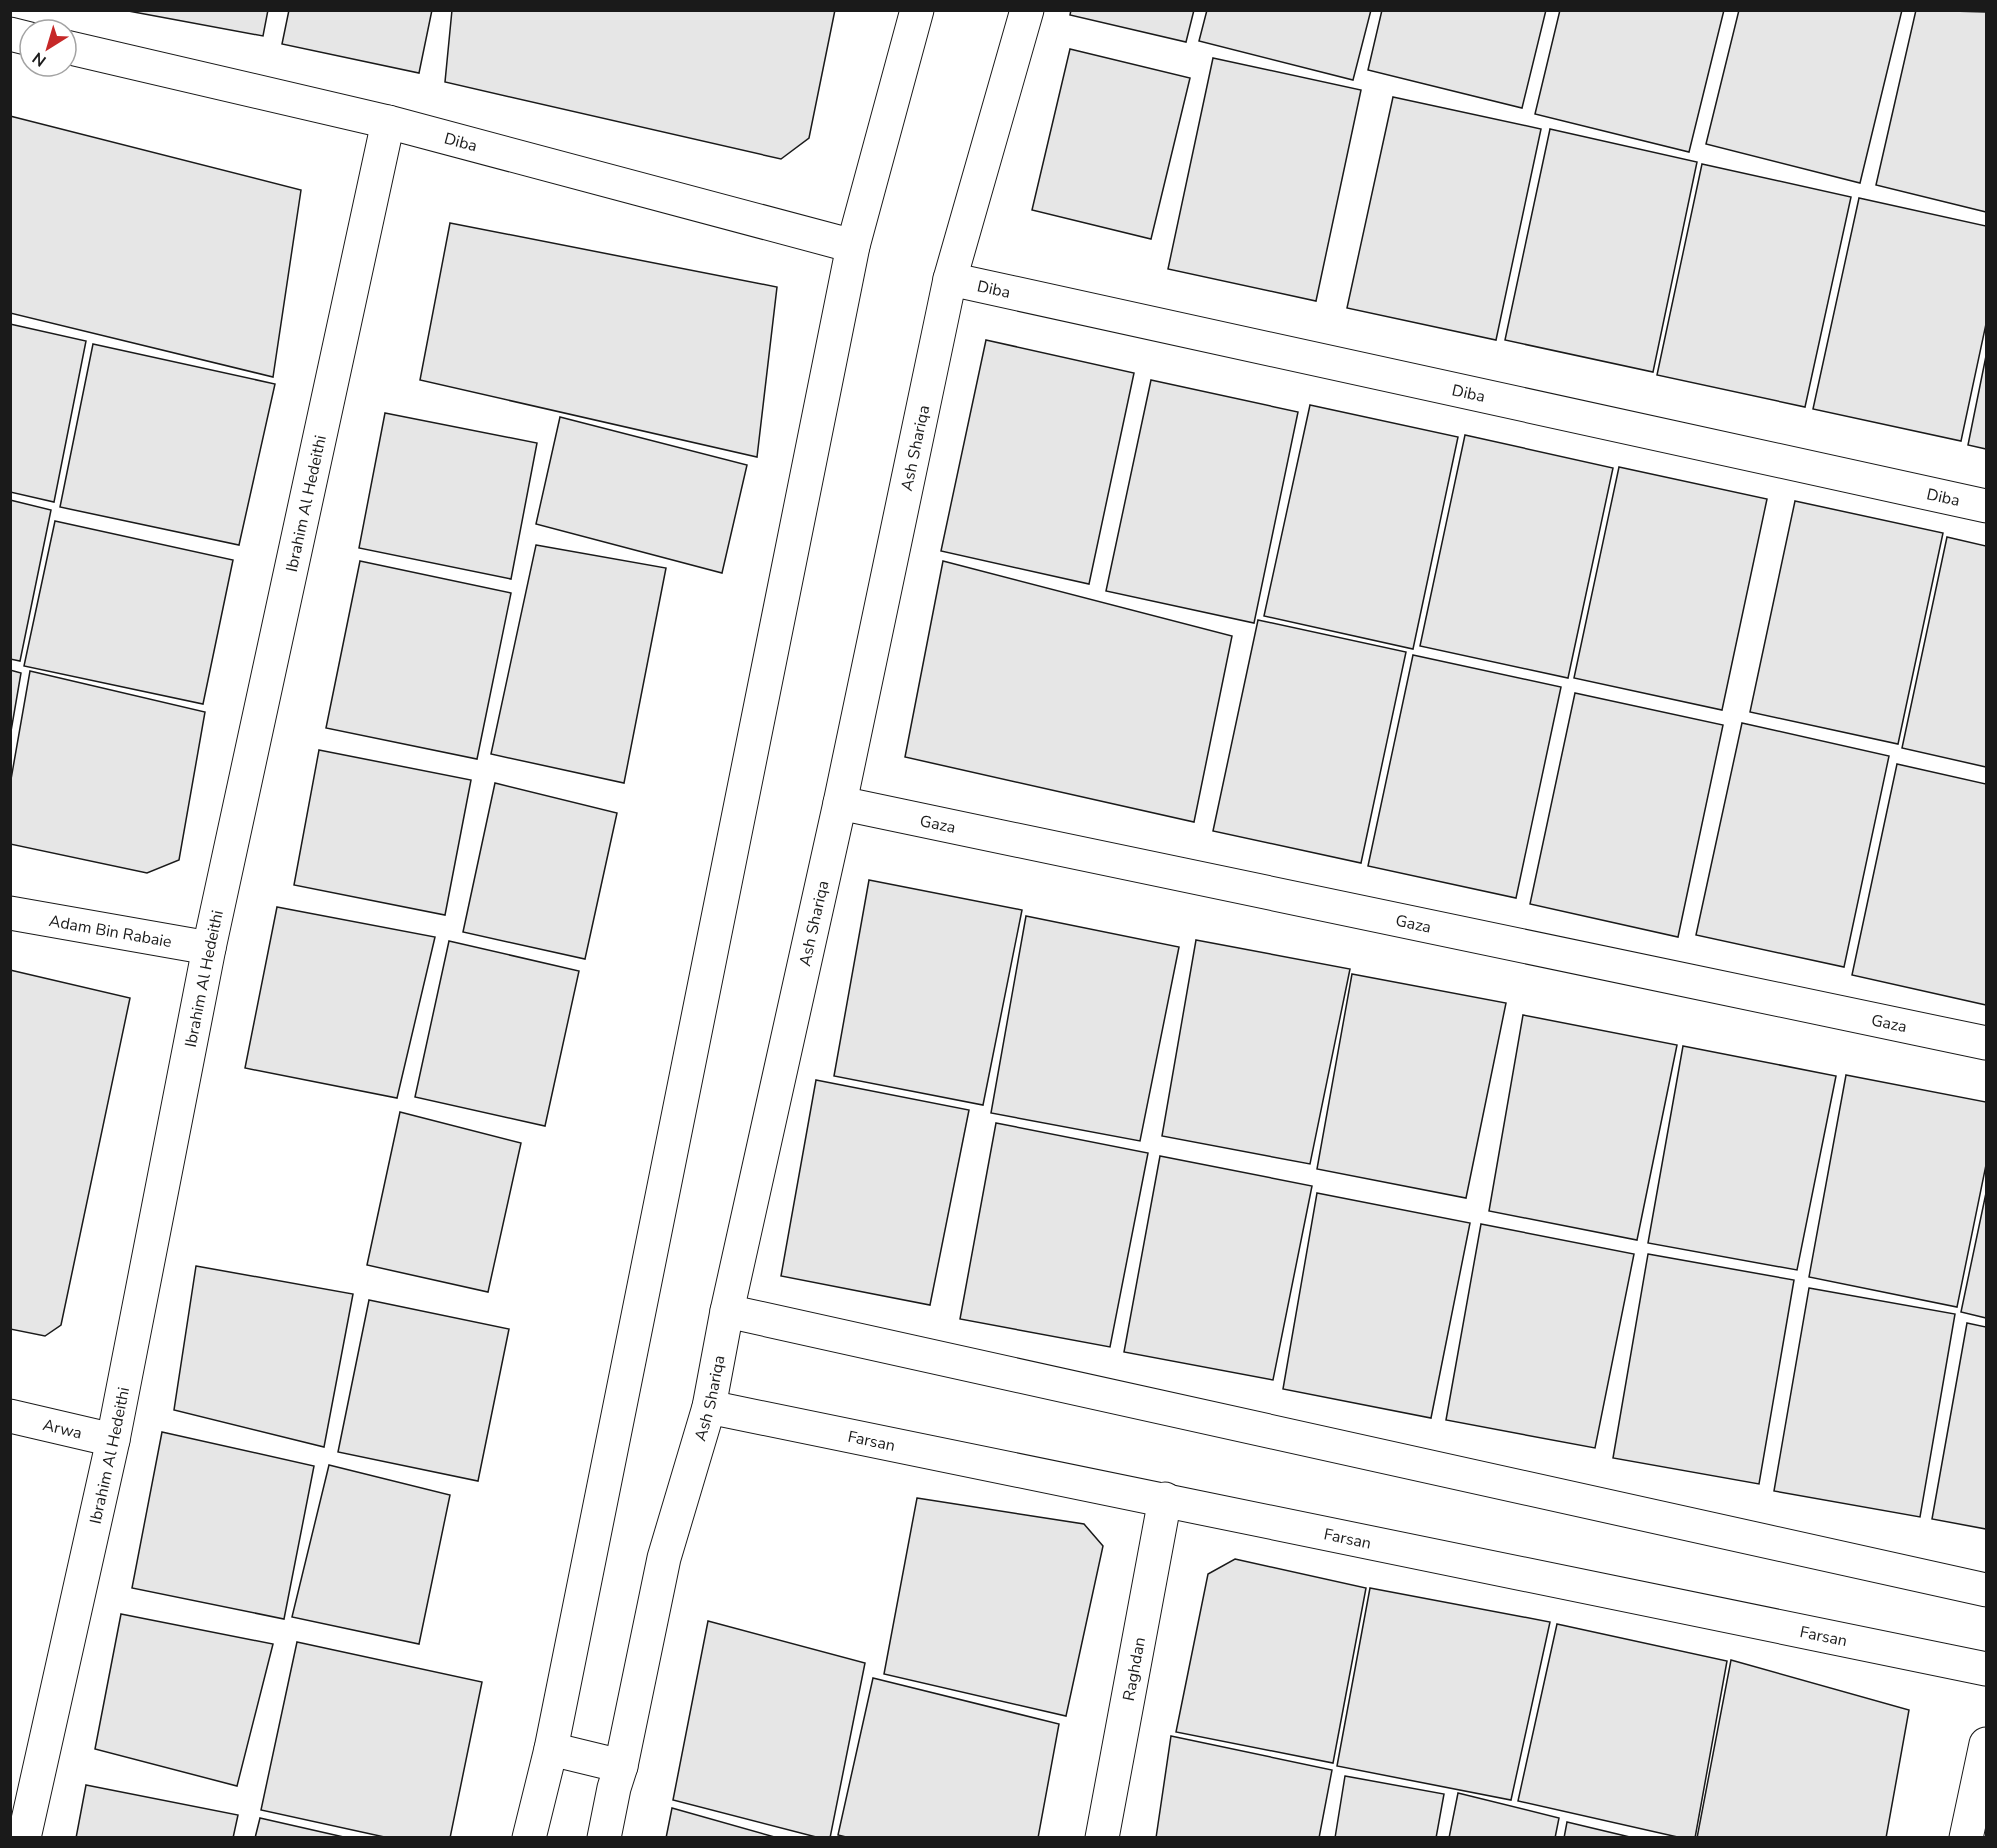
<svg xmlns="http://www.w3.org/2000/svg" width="1997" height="1848" viewBox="0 0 1997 1848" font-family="'Nunito Sans',sans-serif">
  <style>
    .building { fill: #e6e6e6; stroke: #1a1a1a; stroke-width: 1.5 }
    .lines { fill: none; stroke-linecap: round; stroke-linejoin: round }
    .minor-casing { stroke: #1a1a1a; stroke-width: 35 }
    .tertiary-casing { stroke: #1a1a1a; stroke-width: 35 }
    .minor { stroke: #fff; stroke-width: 33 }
    .tertiary { stroke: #fff; stroke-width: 33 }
    .labels { text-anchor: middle; stroke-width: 4.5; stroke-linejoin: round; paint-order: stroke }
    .street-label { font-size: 16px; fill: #1a1a1a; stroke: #fff }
  </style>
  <rect width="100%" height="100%" fill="#fff"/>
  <g class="building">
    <polygon points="123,10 268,10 263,36"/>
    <polygon points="289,10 432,10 419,73 282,44"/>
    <polygon points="452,10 835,10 809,138 781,159 445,82"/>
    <polygon points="1071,10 1194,10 1186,42 1070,15"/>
    <polygon points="1207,10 1371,10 1353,80 1199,41"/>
    <polygon points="1382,10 1546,10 1522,108 1368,70"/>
    <polygon points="1560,10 1724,10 1689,152 1535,114"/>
    <polygon points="1739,10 1902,10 1860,183 1706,144"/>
    <polygon points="1916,10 1986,12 1986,212 1876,185"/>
    <polygon points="1070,49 1190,78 1151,239 1032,210"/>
    <polygon points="1213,58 1361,90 1316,301 1168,269"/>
    <polygon points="1393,97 1541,129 1496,340 1347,308"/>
    <polygon points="10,116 301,190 273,377 10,313"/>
    <polygon points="1550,129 1697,162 1653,372 1505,340"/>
    <polygon points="1702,164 1851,197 1805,407 1657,375"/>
    <polygon points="1859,198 1986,226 1986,324 1961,441 1813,409"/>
    <polygon points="450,223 777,287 757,457 420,380"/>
    <polygon points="10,324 86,341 54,502 10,492"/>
    <polygon points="986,340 1134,373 1089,584 941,551"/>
    <polygon points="93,344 275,384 239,545 60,507"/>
    <polygon points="1986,356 1986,449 1968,445"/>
    <polygon points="1151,380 1298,412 1254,623 1106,591"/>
    <polygon points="1310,405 1458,437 1413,649 1264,616"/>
    <polygon points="385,413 537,443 511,579 359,548"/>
    <polygon points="560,417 747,465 722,573 536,524"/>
    <polygon points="1465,435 1613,468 1568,678 1420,646"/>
    <polygon points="1619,467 1767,499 1722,710 1574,678"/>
    <polygon points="10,500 51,510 20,661 10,659"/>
    <polygon points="1795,501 1943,533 1898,744 1750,712"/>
    <polygon points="55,521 233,560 203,704 24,666"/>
    <polygon points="1947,537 1986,546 1986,767 1902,748"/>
    <polygon points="536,545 666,568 624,783 491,754"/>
    <polygon points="360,561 511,593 477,759 326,728"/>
    <polygon points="943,561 1232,636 1194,822 905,757"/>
    <polygon points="1258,620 1406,652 1361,863 1213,831"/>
    <polygon points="1413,655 1561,687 1516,898 1368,866"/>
    <polygon points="10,670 21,673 10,737"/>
    <polygon points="30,671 205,712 179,860 147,873 10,844 10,785"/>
    <polygon points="1575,693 1723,725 1678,937 1530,904"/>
    <polygon points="1742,723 1889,756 1844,967 1696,935"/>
    <polygon points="319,750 471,780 445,915 294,885"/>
    <polygon points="1897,764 1986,784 1986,1005 1852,975"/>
    <polygon points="495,783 617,813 585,959 463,932"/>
    <polygon points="869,880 1022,910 983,1105 834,1076"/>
    <polygon points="277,907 435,937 397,1098 245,1068"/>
    <polygon points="1026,916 1179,947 1140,1141 991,1113"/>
    <polygon points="1196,940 1350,969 1310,1164 1162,1136"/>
    <polygon points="449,941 579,971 545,1126 415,1097"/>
    <polygon points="10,970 130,998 61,1325 45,1336 10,1329"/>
    <polygon points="1352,974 1506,1003 1466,1198 1317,1169"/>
    <polygon points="1523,1015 1677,1045 1637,1240 1489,1211"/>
    <polygon points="1683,1046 1836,1076 1797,1270 1648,1243"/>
    <polygon points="1846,1075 1986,1102 1986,1165 1957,1307 1809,1277"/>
    <polygon points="816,1080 969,1110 930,1305 781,1276"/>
    <polygon points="400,1112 521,1143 488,1292 367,1265"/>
    <polygon points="996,1123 1148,1153 1110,1347 960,1319"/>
    <polygon points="1160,1156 1312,1186 1273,1380 1124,1352"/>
    <polygon points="1317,1193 1470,1223 1431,1418 1283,1389"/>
    <polygon points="1986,1193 1986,1318 1961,1312"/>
    <polygon points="1481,1224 1634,1254 1595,1448 1446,1420"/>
    <polygon points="1648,1254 1794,1280 1759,1484 1613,1458"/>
    <polygon points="196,1266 353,1294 324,1447 174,1410"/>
    <polygon points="1809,1288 1955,1314 1920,1517 1774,1491"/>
    <polygon points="369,1300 509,1329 478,1481 338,1452"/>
    <polygon points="1967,1323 1986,1327 1986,1529 1932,1519"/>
    <polygon points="162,1432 314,1466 284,1619 132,1588"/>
    <polygon points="329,1465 450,1495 419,1644 292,1617"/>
    <polygon points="917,1498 1084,1524 1103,1546 1066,1716 884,1674"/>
    <polygon points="1235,1559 1366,1588 1333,1763 1176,1732 1208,1574"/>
    <polygon points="1370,1588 1550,1622 1511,1800 1337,1766"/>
    <polygon points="121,1614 273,1644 237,1786 95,1749"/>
    <polygon points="708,1621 865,1663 830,1838 820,1838 673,1800"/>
    <polygon points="1557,1624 1727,1661 1695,1838 1682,1838 1518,1801"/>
    <polygon points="297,1642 482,1682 450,1838 389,1838 261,1810"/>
    <polygon points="1731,1660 1909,1710 1886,1838 1697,1838"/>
    <polygon points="873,1678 1059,1724 1038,1838 850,1838 838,1835"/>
    <polygon points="1171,1736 1332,1770 1319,1838 1156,1838"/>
    <polygon points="1345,1776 1444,1794 1436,1838 1335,1838"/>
    <polygon points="86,1785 238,1815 233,1838 76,1838"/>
    <polygon points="1458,1793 1559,1818 1555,1838 1449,1838"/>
    <polygon points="672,1808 778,1838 666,1838"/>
    <polygon points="260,1818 348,1838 255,1838"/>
    <polygon points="1567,1822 1634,1838 1564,1838"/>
  </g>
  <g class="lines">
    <defs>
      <g id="minor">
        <polyline points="10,34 30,39"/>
        <path id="s1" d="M66,47L388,122L853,246"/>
        <path id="s2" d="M950,279L1986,506"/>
        <path id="s3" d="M840,803L1986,1043"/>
        <path id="s4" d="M10,913L209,948"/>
        <path id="s5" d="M10,1416L113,1440"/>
        <path id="s6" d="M24,1838L113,1440L209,948L388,122"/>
        <path id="s7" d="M1102,1838L1165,1499"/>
        <polyline points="1966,1838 1986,1744"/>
      </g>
      <g id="tertiary">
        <polyline points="727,1311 1986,1590"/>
        <path id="s8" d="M709,1407L1986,1669"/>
        <polyline points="551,1749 621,1766"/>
        <polyline points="529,1838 551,1749 853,246 917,10"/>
        <path id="s9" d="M604,1838L614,1788L621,1766L664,1558L709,1407L727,1311L840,803L950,279L1027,10"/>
      </g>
    </defs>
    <use href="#minor" class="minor-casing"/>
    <use href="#tertiary" class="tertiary-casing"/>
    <use href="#minor" class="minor"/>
    <use href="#tertiary" class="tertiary"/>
  </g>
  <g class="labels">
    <g class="street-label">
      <text dy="6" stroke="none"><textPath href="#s1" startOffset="406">Diba</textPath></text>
      <text dy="6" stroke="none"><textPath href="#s2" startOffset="45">Diba</textPath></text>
      <text dy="6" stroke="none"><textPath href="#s2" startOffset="531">Diba</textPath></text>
      <text dy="6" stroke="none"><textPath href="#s9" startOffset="1425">Ash Shariqa</textPath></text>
      <text dy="6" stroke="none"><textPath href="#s2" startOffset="1017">Diba</textPath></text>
      <text dy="6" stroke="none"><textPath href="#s6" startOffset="1364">Ibrahim Al Hedeithi</textPath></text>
      <text dy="6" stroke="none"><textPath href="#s3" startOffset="100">Gaza</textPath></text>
      <text dy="6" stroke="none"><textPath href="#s3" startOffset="586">Gaza</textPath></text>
      <text dy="6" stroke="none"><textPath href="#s9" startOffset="939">Ash Shariqa</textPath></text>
      <text dy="6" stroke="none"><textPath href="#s4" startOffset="102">Adam Bin Rabaie</textPath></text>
      <text dy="6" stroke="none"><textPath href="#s6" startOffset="878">Ibrahim Al Hedeithi</textPath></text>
      <text dy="6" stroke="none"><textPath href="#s3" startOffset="1072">Gaza</textPath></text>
      <text dy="6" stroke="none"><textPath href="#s9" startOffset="453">Ash Shariqa</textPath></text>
      <text dy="6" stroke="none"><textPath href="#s5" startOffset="54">Arwa</textPath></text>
      <text dy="6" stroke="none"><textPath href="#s8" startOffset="166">Farsan</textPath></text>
      <text dy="6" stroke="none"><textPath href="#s6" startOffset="392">Ibrahim Al Hedeithi</textPath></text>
      <text dy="6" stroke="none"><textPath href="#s8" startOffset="652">Farsan</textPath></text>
      <text dy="6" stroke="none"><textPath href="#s8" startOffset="1138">Farsan</textPath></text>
      <text dy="6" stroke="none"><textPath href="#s7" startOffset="172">Raghdan</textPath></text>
    </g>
  </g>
  <rect width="1997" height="1848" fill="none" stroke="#1a1a1a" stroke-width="24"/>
  <g transform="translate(48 48) rotate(217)"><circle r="28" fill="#ffffff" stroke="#a3a3a3" stroke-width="1.5"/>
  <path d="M0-4.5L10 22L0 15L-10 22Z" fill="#c62828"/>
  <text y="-9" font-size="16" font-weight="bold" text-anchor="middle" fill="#1a1a1a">N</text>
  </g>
</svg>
